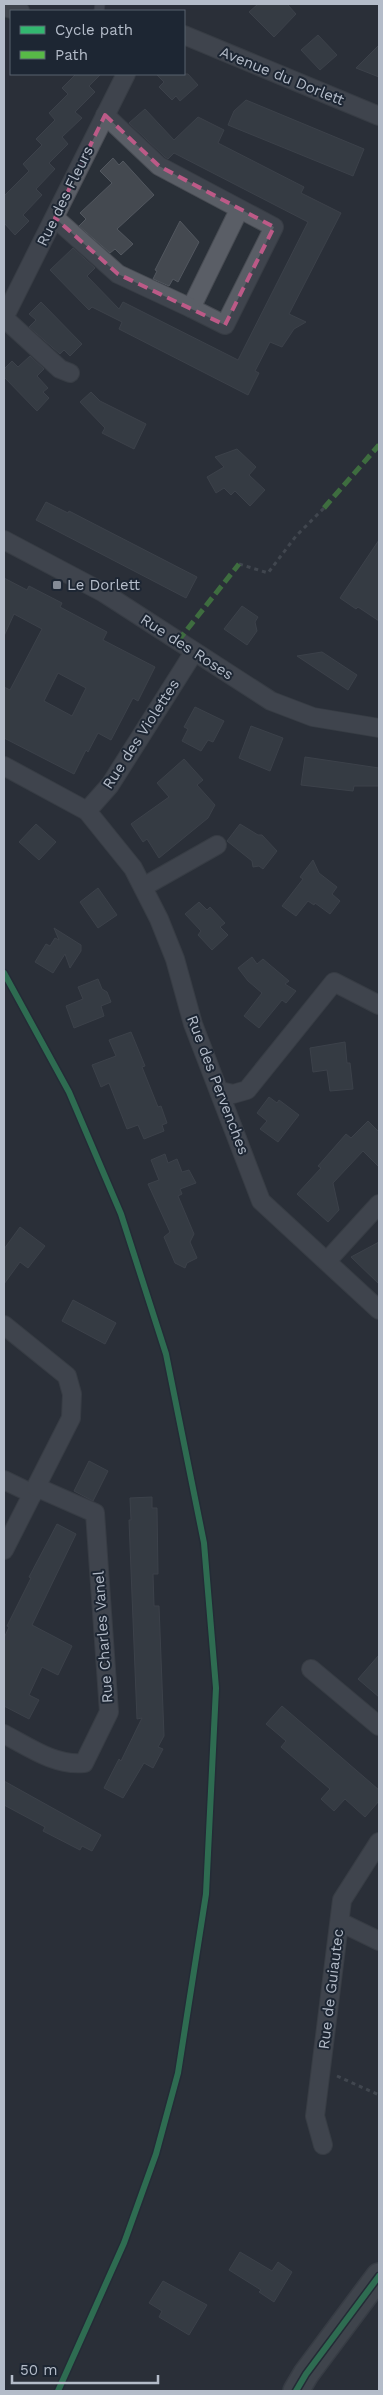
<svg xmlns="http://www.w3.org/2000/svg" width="383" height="2395" viewBox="0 0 383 2395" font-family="'Work Sans',sans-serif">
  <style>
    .building { fill: #444950; stroke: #52575f; fill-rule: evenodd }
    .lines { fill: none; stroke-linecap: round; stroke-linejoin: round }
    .lane-casing { stroke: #484c53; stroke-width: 11 }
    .street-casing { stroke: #484c53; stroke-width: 20 }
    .secondary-casing { stroke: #484c53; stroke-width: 28 }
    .path { stroke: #5d636a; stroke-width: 3; stroke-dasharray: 4 4; stroke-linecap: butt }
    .lane { stroke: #5a5e66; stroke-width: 9 }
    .street { stroke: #5a5e66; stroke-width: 18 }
    .secondary { stroke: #595d64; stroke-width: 25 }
    .quiet { stroke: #58b947; stroke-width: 5; stroke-dasharray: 10 5; stroke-linecap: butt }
    .cycleway-casing { stroke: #1d2633; stroke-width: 9 }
    .cycleway { stroke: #33b770; stroke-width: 6 }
    .marked { fill: none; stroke: #bc5a87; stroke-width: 4; stroke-dasharray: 10 6; stroke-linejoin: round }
    .poi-dot { fill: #848b96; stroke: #1d2633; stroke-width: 2 }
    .labels { text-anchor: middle; stroke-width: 4; stroke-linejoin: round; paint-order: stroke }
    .street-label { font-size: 15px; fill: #b4bcc9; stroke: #1d2633 }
    .poi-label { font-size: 15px; fill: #b4bcc9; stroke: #1d2633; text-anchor: start }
  </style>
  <rect width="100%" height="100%" fill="#2a3038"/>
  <g class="building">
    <polygon points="258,4 287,4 296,14 274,37 249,12"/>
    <polygon points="318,35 337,55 320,70 301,50"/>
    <polygon points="379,45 379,77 356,68"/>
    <polygon points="76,74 101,74 89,86 95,92 75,112 82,118 62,137 68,144 49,163 55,169 36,189 42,195 23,215 29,221 15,235 4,223 4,196 29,171 23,164 42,145 36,139 55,120 49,113 68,94 62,88"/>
    <polygon points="156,74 188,74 198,85 180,101 176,96 172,100 159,87 164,82"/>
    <polygon points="246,100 364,149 353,176 228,125 234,111"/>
    <polygon points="145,109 174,140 198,117 224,130 218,143 304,187 301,193 341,213 289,314 306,322 294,329 282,347 270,342 255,371 259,373 248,395 119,329 122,322 92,307 89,310 50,270 73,248 95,268 87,276 119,309 123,302 131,306 238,360 308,222 174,153 168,159 165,157 129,123"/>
    <polygon points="113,158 119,165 123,161 154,195 117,229 133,244 121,255 115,249 110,253 79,226 86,219 80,213 112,183 100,171"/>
    <polygon points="180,221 199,242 178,282 173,279 169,286 153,279 157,271 155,270"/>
    <polygon points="41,302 82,344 70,356 64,350 60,354 29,327 36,320 29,314"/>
    <polygon points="30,356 44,369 37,376 48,388 43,392 49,398 37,411 4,377 4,369 12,361 18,367"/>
    <polygon points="91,392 100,401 146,424 134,449 102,433 105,428 80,402"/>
    <polygon points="237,449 256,467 249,475 265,490 250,506 235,491 231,495 224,488 216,493 207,477 224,467 215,457"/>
    <polygon points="46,502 68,513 69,511 197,577 186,598 36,520"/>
    <polygon points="379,540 379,621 358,607 356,609 340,598"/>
    <path d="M4,578L27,590L29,586L62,603L60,607L107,632L103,640L155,667L138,701L133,698L111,740L98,733L88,752L86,750L74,774L4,738V687L10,690L42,629L14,614L4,636ZM58,673L86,688L72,716L44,701Z"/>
    <polygon points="242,606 258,617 255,622 257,631 247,645 224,629"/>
    <polygon points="322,652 357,675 348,690 297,656"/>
    <polygon points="195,707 224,721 213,742 208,740 201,751 182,741 188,729 184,727"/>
    <polygon points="251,726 283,738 270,771 239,758"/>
    <polygon points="305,757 379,768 379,786 354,786 353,791 301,785"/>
    <polygon points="184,759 203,780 197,785 215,805 208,818 159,858 147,839 143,842 131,824 169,797 157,783"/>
    <polygon points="36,824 56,842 39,860 19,842"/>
    <polygon points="240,824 258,835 262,835 277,851 263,869 259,866 253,867 252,861 227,841"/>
    <polygon points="313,860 319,873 337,887 332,894 340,901 330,914 315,903 314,905 308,901 296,916 282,906 303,879 300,877"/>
    <polygon points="98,888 117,915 98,928 80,902"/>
    <polygon points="199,902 207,910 210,907 225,923 220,927 228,935 212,950 198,935 201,931 185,914"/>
    <polygon points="54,928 81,945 81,951 70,968 65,954 53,973 35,962 46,944 50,946 55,938 59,940"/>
    <polygon points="252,957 257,964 263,959 289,981 285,984 296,991 286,1003 282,1000 259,1028 244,1016 262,993 248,981 238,968"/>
    <polygon points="98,979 102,989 107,992 111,1002 101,1006 104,1016 74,1028 66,1006 83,999 78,987"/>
    <polygon points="131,1032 145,1066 142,1067 158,1107 161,1106 167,1123 162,1125 164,1131 144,1139 138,1125 127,1129 109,1083 101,1087 92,1065 116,1056 109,1040"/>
    <polygon points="345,1042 347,1063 350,1063 353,1089 330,1091 327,1070 313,1072 310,1048"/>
    <polygon points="269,1097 277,1103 279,1100 299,1115 278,1142 260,1129 267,1121 257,1113"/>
    <polygon points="368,1121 379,1132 379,1167 363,1151 333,1183 339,1210 328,1222 297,1194 321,1168 318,1166 346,1134 351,1138"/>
    <polygon points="165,1154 168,1163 177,1159 182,1172 189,1170 196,1183 180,1189 182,1194 178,1196 194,1234 190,1242 197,1258 187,1263 185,1268 175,1263 164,1237 170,1232 148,1184 159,1180 151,1160"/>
    <polygon points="20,1227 45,1246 28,1268 20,1262 4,1284 4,1249"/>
    <polygon points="379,1242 379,1284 351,1257"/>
    <polygon points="73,1300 116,1323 105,1344 62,1321"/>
    <polygon points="89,1461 108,1471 93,1501 74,1491"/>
    <polygon points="152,1497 152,1508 157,1508 158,1574 153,1574 154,1606 159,1606 164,1736 158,1747 163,1749 153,1768 144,1763 123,1798 104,1788 119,1759 121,1761 142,1718 137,1719 129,1520 131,1520 130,1498"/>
    <polygon points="57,1524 76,1534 32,1625 72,1646 58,1675 42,1667 29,1695 39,1700 29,1719 4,1706 4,1638 9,1627 7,1626 31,1578 29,1577"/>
    <polygon points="379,1655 379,1697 358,1679"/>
    <polygon points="282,1706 379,1790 379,1801 365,1817 345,1799 334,1811 321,1799 330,1789 281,1747 286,1741 266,1724"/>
    <polygon points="4,1781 101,1835 92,1851 82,1846 80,1850 43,1831 45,1827 4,1805"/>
    <polygon points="240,2252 272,2271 278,2262 292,2272 274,2302 259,2292 261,2290 229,2270"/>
    <polygon points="163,2281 207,2305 189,2335 159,2317 162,2311 149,2303"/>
  </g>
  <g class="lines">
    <defs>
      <polyline id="lane" points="99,11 100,4"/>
      <g id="street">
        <polyline points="4,7 20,11"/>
        <polyline points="184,35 379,116"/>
        <polyline points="105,115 159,166 274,227 225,325 191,308 239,210"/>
        <polyline points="55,218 118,274 191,308"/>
        <polyline points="4,318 126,74"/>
        <polyline points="4,318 60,369 70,373"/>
        <polyline points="4,540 104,593 271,701 313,717 379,728"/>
        <polyline points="4,766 87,811 133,868 159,919 175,959 193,1024 261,1201 379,1310"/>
        <polyline points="87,811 110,785 194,652"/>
        <polyline points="143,887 217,845"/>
        <polyline points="220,1091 233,1094 247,1090 334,982 379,1005"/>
        <polyline points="327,1261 379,1204"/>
        <polyline points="4,1325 67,1376 72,1394 71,1418 4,1550"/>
        <polyline points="4,1480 33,1494"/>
        <polyline points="311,1669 379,1726"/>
        <path d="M4,1734C29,1747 55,1766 84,1763L109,1712L95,1513L36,1487"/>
        <polyline points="340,1922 379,1941"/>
        <polyline points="323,2145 315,2116 342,1900 379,1842"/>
      </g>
      <polyline id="secondary" points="296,2391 306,2374 379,2276"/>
    </defs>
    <use href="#lane" class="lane-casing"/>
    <use href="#street" class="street-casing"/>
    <use href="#secondary" class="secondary-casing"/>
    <g class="path">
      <polyline points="239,564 268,573 296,536 324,508"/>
      <polyline points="337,2076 379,2095"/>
    </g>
    <use href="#lane" class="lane"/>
    <use href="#street" class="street"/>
    <use href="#secondary" class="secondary"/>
    <g class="quiet">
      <polyline points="324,508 379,445"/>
      <polyline points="178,641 239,564"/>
    </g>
    <defs>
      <g id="cycleway">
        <polyline points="4,973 69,1092 121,1214 166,1354 204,1543 216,1688 206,1894 178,2073 156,2154 124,2243 58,2391"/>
        <polyline points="296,2391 306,2374 379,2276"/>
      </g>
    </defs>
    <use href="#cycleway" class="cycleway-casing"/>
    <use href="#cycleway" class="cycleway"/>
  </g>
  <path d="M0 0H383V2395H0ZM105,115L159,166L274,227L225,325L118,274L55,218Z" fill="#2a3038" fill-opacity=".55" fill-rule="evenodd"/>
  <path class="marked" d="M105,115L159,166L274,227L225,325L118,274L55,218Z"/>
  <rect class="poi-dot" x="52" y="580" width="10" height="10" rx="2.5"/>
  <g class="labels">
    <g class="street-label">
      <text transform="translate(282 76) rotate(22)" y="5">Avenue du Dorlett</text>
      <text transform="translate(65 196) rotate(-64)" y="5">Rue des Fleurs</text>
      <text transform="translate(187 647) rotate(33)" y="5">Rue des Roses</text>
      <text transform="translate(141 734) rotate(-57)" y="5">Rue des Violettes</text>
      <text transform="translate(218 1085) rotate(69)" y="5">Rue des Pervenches</text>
      <text transform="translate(103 1637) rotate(-94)" y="5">Rue Charles Vanel</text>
      <text transform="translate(331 1989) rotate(-83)" y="5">Rue de Guiautec</text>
    </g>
    <g class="poi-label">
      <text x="67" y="590">Le Dorlett</text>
    </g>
  </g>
  <rect width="383" height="2395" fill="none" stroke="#b4bcc9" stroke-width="10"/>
  <rect x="10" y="10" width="175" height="65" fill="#1d2633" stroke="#59626f"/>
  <rect x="20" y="26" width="25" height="8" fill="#33b770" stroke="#59626f"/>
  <text x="55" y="35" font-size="15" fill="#b4bcc9">Cycle path</text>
  <rect x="20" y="51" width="25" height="8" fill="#58b947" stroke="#59626f"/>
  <text x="55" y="60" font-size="15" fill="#b4bcc9">Path</text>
  <path d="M12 2375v8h146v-8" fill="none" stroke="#b4bcc9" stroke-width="2.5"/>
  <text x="20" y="2375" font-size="15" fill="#b4bcc9" stroke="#1d2633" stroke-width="4" paint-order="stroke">50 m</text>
</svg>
